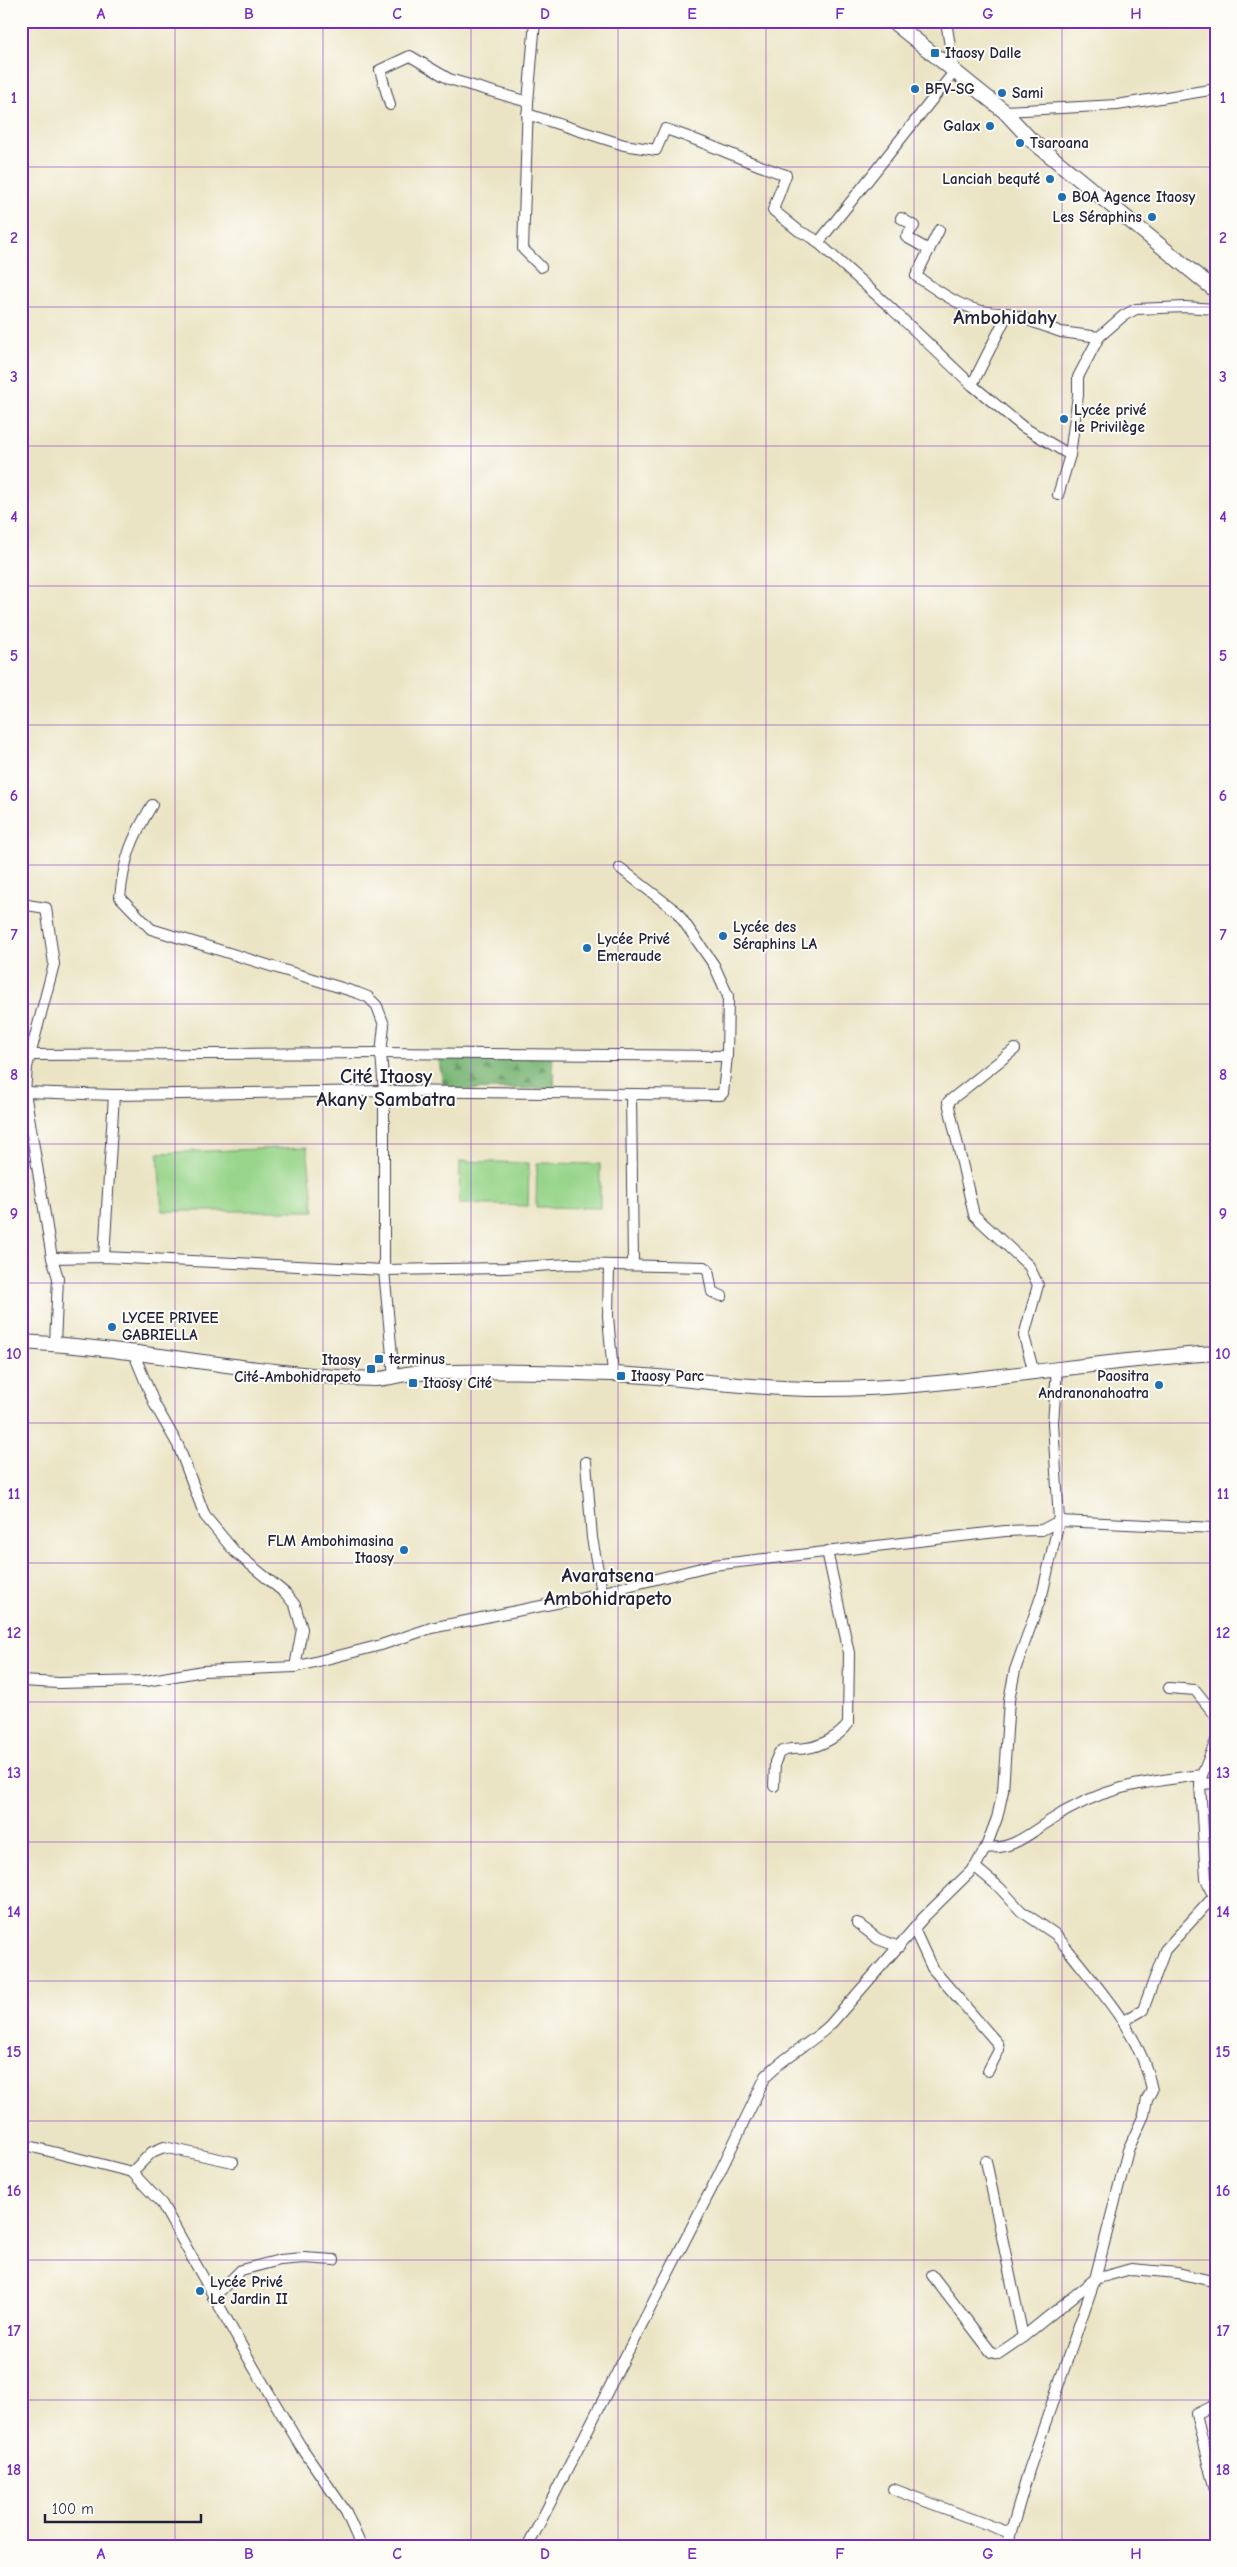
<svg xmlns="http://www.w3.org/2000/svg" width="1237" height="2567" viewBox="0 0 1237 2567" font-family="'Comic Neue',sans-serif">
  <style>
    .green { fill: #98d58a; stroke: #5d7c62 }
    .forest { fill: url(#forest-firs); stroke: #4e6c58 }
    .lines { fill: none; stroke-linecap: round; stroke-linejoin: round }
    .street-casing { stroke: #403f50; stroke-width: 12 }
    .secondary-casing { stroke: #403f50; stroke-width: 16 }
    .street { stroke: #fff; stroke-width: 10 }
    .secondary { stroke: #fff; stroke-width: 14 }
    .grid { fill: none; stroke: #7b2cbf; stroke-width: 1; stroke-opacity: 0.55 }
    .poi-dot { fill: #1f6fb2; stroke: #fdfcf7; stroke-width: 2 }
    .labels { text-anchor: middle; stroke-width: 4; stroke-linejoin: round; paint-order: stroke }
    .poi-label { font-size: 15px; font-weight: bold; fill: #22223b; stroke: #fdfcf7; text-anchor: start }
    .district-label { font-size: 20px; font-weight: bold; fill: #22223b; stroke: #fdfcf7 }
    .neatline { fill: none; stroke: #7b2cbf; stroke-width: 2 }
    .grid-label { font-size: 16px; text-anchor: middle; font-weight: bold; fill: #7b2cbf }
  </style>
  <defs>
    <pattern id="forest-firs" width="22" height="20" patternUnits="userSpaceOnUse" patternTransform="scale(1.25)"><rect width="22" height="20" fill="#7ab676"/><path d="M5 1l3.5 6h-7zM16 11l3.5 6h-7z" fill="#649462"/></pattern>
  </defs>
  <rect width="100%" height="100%" fill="#fdfcf7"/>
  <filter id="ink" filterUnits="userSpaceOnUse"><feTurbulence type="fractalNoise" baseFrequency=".02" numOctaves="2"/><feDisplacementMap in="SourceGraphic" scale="10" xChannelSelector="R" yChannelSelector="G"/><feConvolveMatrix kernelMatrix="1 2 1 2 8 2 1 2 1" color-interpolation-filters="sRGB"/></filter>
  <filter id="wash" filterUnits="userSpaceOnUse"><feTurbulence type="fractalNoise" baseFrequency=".0096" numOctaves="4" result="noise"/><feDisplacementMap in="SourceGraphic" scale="20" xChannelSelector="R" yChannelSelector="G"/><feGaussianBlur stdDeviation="1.12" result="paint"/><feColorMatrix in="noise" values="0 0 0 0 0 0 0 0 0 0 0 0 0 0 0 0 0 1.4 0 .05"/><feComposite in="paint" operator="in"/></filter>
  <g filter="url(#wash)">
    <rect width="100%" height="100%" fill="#ebe4c4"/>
    <g class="green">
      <polygon points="307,1147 314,1211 162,1211 158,1153"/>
      <polygon points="460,1161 529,1163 528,1206 459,1204"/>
      <polygon points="537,1163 600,1164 600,1208 536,1207"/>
    </g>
    <g class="forest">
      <polygon points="438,1056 552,1057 555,1088 444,1090"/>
      <polygon points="1161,2537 1188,2546 1154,2546"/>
    </g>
  </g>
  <g filter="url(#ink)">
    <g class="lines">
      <defs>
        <g id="street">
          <polyline points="535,21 528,102 523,249 541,267"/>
          <polyline points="390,105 380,70 410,56 449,79 528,102"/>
          <polyline points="1004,111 1117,105 1216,89"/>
          <path d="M527,114L624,145L656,150L665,129C707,142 745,162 786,175L773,210L799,231L813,238L892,309L972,385L1023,427L1070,455L1058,495"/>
          <polyline points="901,218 914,226 906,237 929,250"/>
          <path d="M939,230L916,276C947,297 969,315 1008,313"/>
          <polyline points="818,243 954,72 946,21"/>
          <polyline points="972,385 1008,313 1061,332 1099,337"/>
          <polyline points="1070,455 1078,395 1078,377 1099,337 1123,316 1136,309 1185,307 1216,309"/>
          <path d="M152,805C132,838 124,858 120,897L151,929L358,993L368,997L377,1006L384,1025L381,1053L384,1091V1270L394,1377"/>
          <polyline points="21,904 46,908 54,964 27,1067 25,1092 52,1258 58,1278 55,1344"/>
          <polyline points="1015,1049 948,1102 974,1215 1029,1266 1038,1285 1024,1336 1034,1373"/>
          <polyline points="31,1055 381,1053 727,1056"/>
          <polyline points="25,1092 114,1095 384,1091 721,1095 723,1093 727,1056 728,996 714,965 677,912 620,868"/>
          <polyline points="631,1095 633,1264"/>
          <polyline points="104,1257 114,1095"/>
          <polyline points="52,1258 104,1257 384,1270 505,1268 570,1264 704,1267 708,1270 712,1292 722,1296"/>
          <polyline points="609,1266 608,1316 613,1374"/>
          <polyline points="134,1354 155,1405 178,1445 205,1516 235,1552 286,1594 295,1605 302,1629 295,1667"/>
          <polyline points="586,1462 592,1538 602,1592"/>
          <polyline points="21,1681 59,1683 146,1681 203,1671 295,1667 381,1645 431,1628 571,1600 713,1565 1005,1531 1042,1530 1059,1521 1216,1528"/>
          <polyline points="1169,1688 1195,1690 1216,1716"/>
          <polyline points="1202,1775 1216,1741"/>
          <polyline points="1200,1784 1216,1783"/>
          <path d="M774,1786L775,1762L779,1753C788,1747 797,1750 807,1748C821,1746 840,1736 848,1724L849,1653L827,1551"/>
          <path d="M986,1847C1010,1851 1029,1834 1048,1822C1100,1787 1141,1782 1202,1775L1200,1784L1206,1879L1211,1891L1216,1894L1165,1950L1143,2010L1124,2021"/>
          <path d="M975,1867L999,1887L1021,1911L1055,1934L1065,1946C1100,1991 1141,2033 1152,2090L1147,2099L1144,2115L1128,2150L1095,2279L1023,2337L986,2161"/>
          <polyline points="857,1923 878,1939 899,1947"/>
          <polyline points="914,1929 932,1968 998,2044 999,2050 988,2071"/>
          <polyline points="21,2144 132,2172 162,2204 254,2368 300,2445 346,2512 361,2546"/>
          <polyline points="132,2172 152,2152 164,2147 233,2162"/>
          <polyline points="932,2275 991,2352 998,2354 1023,2337"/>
          <polyline points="213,2298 241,2270 280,2260 304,2258 334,2260"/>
          <polyline points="1216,2404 1196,2414 1216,2495"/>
          <polyline points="893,2489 1010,2533"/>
          <path d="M528,2546L719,2174L766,2076C785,2056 810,2044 830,2025L924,1917L975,1867L986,1847L997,1818L1003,1791L1009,1700L1015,1670L1043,1591L1059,1521L1053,1423L1057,1369"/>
          <polyline points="1007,2546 1029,2470 1095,2279 1131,2269 1178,2273 1216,2282"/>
        </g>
        <g id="secondary">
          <polyline points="892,21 1004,111 1031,140 1216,291"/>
          <path d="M21,1342C140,1348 256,1375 375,1379C389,1379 403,1373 417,1373C481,1370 546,1372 610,1374C678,1376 745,1389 814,1389C949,1390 1081,1361 1216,1353"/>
        </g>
      </defs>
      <use href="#street" class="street-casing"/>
      <use href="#secondary" class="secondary-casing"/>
      <use href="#street" class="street"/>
      <use href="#secondary" class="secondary"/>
    </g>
  </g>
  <path class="grid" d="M175,21V2546M323,21V2546M471,21V2546M618,21V2546M766,21V2546M914,21V2546M1062,21V2546M21,167H1216M21,307H1216M21,446H1216M21,586H1216M21,725H1216M21,865H1216M21,1004H1216M21,1144H1216M21,1283H1216M21,1423H1216M21,1563H1216M21,1702H1216M21,1842H1216M21,1981H1216M21,2121H1216M21,2260H1216M21,2400H1216"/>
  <g class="poi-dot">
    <rect x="930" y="48" width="10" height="10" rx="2.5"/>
    <circle cx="915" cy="89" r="5"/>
    <circle cx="1002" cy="93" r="5"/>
    <circle cx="990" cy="126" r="5"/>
    <circle cx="1020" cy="143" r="5"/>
    <circle cx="1050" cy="179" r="5"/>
    <circle cx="1062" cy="197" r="5"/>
    <circle cx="1152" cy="217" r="5"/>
    <circle cx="1064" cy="419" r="5"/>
    <circle cx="723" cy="936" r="5"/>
    <circle cx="587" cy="948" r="5"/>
    <circle cx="112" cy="1327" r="5"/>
    <rect x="374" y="1354" width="10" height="10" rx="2.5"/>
    <rect x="366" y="1364" width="10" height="10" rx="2.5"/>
    <rect x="616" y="1371" width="10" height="10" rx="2.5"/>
    <rect x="408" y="1378" width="10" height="10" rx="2.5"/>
    <circle cx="1159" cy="1385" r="5"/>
    <circle cx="404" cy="1550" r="5"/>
    <circle cx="200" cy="2291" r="5"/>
  </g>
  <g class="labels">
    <g class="poi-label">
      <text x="945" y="58">Itaosy Dalle</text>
      <text x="925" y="94">BFV-SG</text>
      <text x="1012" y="98">Sami</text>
      <text x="980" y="131" text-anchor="end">Galax</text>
      <text x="1030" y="148">Tsaroana</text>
      <text x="1040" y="184" text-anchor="end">Lanciah bequté</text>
      <text x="1072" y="202">BOA Agence Itaosy</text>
      <text x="1142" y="222" text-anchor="end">Les Séraphins</text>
      <text x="1074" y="415">Lycée privé<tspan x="1074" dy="17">le Privilège</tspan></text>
      <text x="733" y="932">Lycée des<tspan x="733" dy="17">Séraphins LA</tspan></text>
      <text x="597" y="944">Lycée Privé<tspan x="597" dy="17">Emeraude</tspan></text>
      <text x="122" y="1323">LYCEE PRIVEE<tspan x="122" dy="17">GABRIELLA</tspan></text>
      <text x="389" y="1364">terminus</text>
      <text x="361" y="1365" text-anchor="end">Itaosy<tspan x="361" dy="17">Cité-Ambohidrapeto</tspan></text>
      <text x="631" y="1381">Itaosy Parc</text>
      <text x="1149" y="1381" text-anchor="end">Paositra<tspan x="1149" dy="17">Andranonahoatra</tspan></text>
      <text x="423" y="1388">Itaosy Cité</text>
      <text x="394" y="1546" text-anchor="end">FLM Ambohimasina<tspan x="394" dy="17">Itaosy</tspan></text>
      <text x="210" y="2287">Lycée Privé<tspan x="210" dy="17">Le Jardin II</tspan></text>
    </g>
    <g class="district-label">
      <text x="1005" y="324">Ambohidahy</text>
      <text x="386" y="1083">Cité Itaosy<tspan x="386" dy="23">Akany Sambatra</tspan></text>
      <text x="608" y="1582">Avaratsena<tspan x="608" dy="23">Ambohidrapeto</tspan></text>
    </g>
  </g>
  <rect width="1237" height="2567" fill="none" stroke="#fdfcf7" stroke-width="55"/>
  <path d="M45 2514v8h156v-8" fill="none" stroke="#22223b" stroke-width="2.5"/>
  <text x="52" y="2514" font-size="15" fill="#22223b" stroke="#fdfcf7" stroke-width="4" paint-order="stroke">100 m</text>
  <rect x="28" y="28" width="1182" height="2512" class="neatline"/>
  <g class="grid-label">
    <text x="101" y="19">A</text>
    <text x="249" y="19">B</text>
    <text x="397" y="19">C</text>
    <text x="545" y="19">D</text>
    <text x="692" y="19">E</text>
    <text x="840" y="19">F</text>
    <text x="988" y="19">G</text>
    <text x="1136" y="19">H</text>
    <text x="14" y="103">1</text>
    <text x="1223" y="103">1</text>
    <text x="14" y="243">2</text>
    <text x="1223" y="243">2</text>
    <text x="14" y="382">3</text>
    <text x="1223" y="382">3</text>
    <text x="14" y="522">4</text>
    <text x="1223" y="522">4</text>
    <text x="14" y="661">5</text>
    <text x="1223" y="661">5</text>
    <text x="14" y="801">6</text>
    <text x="1223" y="801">6</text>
    <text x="14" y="940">7</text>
    <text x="1223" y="940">7</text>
    <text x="14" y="1080">8</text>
    <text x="1223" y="1080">8</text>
    <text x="14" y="1219">9</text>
    <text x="1223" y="1219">9</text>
    <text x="14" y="1359">10</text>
    <text x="1223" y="1359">10</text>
    <text x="14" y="1499">11</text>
    <text x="1223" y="1499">11</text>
    <text x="14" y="1638">12</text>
    <text x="1223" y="1638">12</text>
    <text x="14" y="1778">13</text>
    <text x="1223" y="1778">13</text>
    <text x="14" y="1917">14</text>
    <text x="1223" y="1917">14</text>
    <text x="14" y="2057">15</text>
    <text x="1223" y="2057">15</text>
    <text x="14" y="2196">16</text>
    <text x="1223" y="2196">16</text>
    <text x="14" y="2336">17</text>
    <text x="1223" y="2336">17</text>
    <text x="14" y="2475">18</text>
    <text x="1223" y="2475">18</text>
    <text x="101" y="2559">A</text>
    <text x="249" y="2559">B</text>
    <text x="397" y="2559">C</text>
    <text x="545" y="2559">D</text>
    <text x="692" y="2559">E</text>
    <text x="840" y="2559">F</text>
    <text x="988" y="2559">G</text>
    <text x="1136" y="2559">H</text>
  </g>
</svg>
